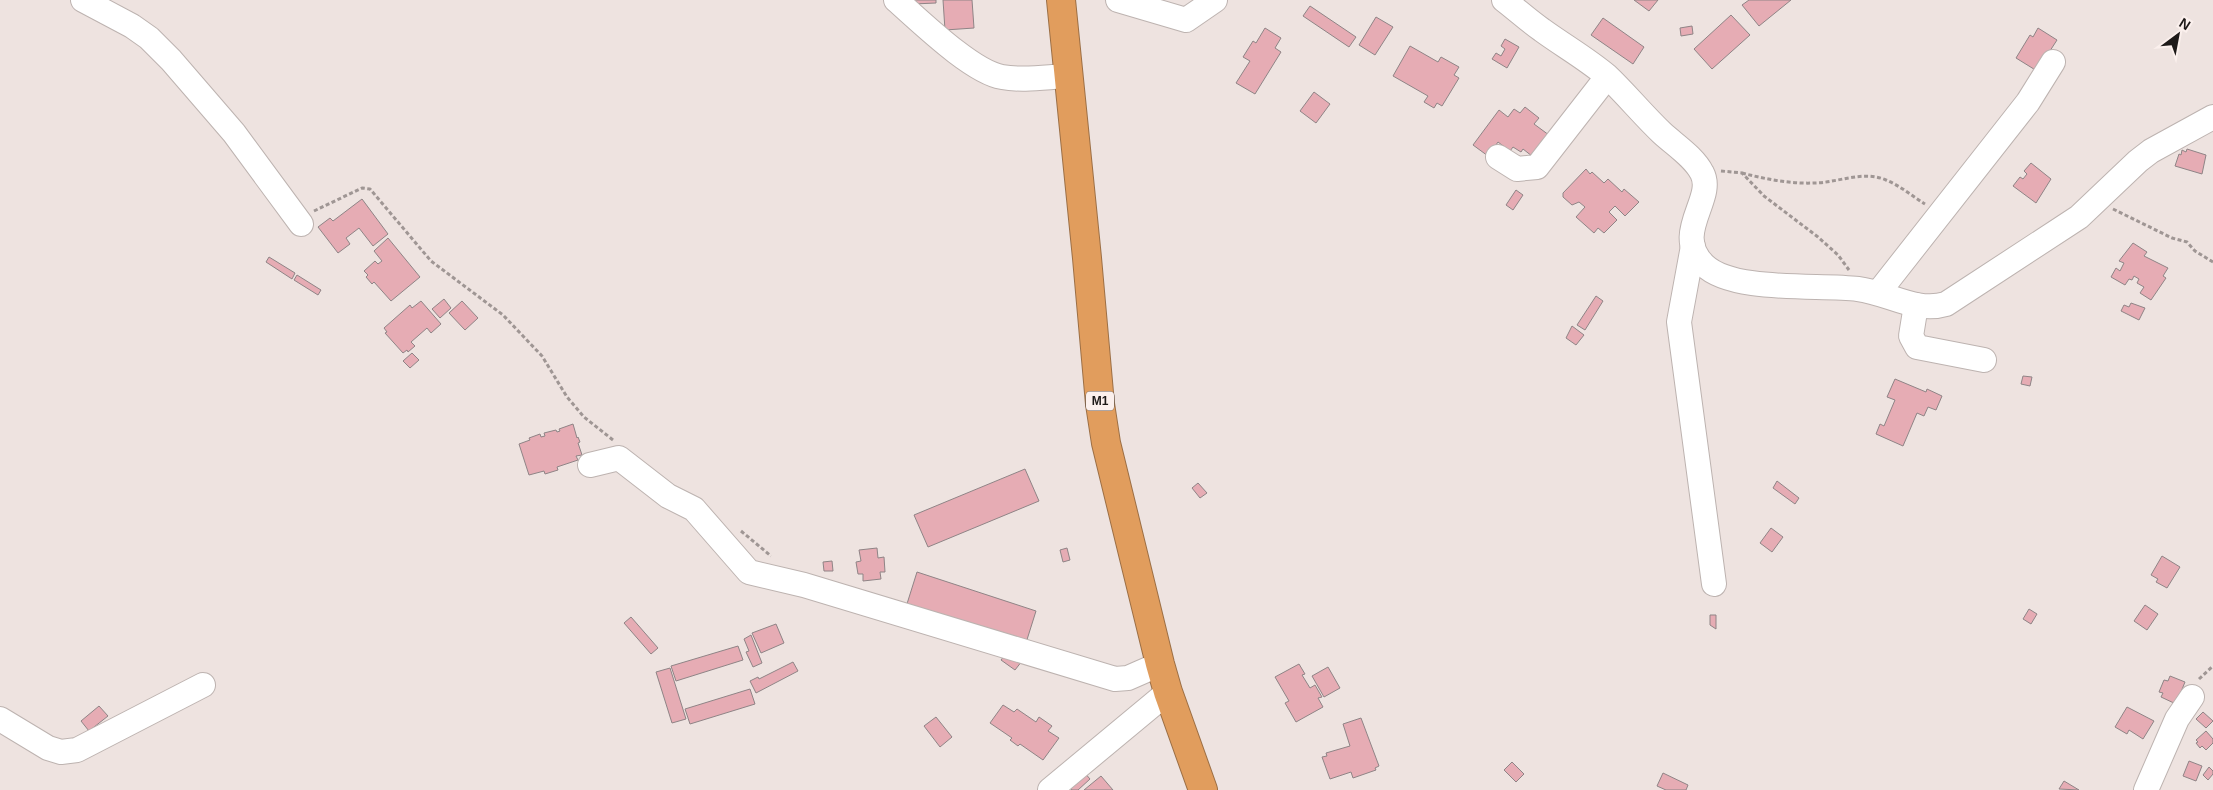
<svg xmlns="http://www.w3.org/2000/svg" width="2213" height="790" viewBox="0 0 2213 790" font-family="Arial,sans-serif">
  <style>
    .building { fill: #e6acb4; stroke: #8f8486 }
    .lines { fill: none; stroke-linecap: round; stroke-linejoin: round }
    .minor-casing { stroke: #bdb3b0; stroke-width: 26 }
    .highway-casing { stroke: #9c6f45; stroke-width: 30 }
    .path { stroke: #9f9694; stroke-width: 3; stroke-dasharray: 4 2.5; stroke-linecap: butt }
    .minor { stroke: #fff; stroke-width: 24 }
    .highway { stroke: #e19d5d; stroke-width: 28 }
    .labels { text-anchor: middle; stroke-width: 5; stroke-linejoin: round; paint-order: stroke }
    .shield { fill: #fbf0ed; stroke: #605a58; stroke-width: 1 }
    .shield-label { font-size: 12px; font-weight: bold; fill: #1d1918 }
  </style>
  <rect width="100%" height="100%" fill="#eee3e0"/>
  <g class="building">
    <polygon points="913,0 936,0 936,3 913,4"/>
    <polygon points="943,0 972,0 974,28 945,30"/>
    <polygon points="1634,0 1658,0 1649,11"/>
    <polygon points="1749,0 1791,0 1759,26 1742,5"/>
    <polygon points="1310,6 1356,37 1349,47 1303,16"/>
    <polygon points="1731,15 1750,35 1712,69 1694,49"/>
    <polygon points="1376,17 1393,27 1375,55 1359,45"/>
    <polygon points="1603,18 1644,47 1633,64 1591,35"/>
    <polygon points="1692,26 1693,34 1681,36 1680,28"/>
    <polygon points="1265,28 1281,38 1275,48 1281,52 1255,94 1236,83 1250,61 1243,57 1253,41 1256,43"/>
    <polygon points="2038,28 2057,40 2037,71 2016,58 2030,35 2033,37"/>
    <polygon points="1505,39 1519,47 1507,68 1492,59 1496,53 1501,56 1505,49 1501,46"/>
    <polygon points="1410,46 1438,62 1441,57 1459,67 1454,75 1459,78 1442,106 1437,103 1434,108 1424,102 1428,96 1393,76"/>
    <polygon points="1314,92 1330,104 1316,123 1300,111"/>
    <polygon points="1525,107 1539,118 1534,124 1553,138 1537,160 1523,149 1521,152 1513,147 1510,151 1498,142 1488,156 1473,145 1499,110 1508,117 1514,109 1520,113"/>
    <polygon points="2187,149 2206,155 2202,174 2175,166 2179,154 2181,155 2182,150 2186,152"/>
    <polygon points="2031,163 2051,179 2036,203 2013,186 2020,177 2023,179 2027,174 2024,171"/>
    <polygon points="1586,169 1590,174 1592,172 1604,183 1608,179 1622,192 1624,189 1639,202 1625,216 1615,206 1609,212 1617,220 1604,233 1598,228 1594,233 1576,217 1585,207 1579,202 1572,205 1563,197 1563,193"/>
    <polygon points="1516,190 1523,195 1513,210 1506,205"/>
    <polygon points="362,199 388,234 373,246 359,228 346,238 350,244 338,253 318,227 330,218 333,221"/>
    <polygon points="388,238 420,277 391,301 374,282 372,284 366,277 368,275 364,271 375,261 378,264 382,261 374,251"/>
    <polygon points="2133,243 2147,252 2144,256 2168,268 2163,276 2166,278 2151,300 2140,293 2144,287 2137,283 2139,279 2134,276 2132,280 2129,279 2125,285 2111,277 2116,268 2120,271 2124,263 2119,261"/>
    <polygon points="269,257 295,273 292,279 266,262"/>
    <polygon points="297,275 321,290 318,295 294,280"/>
    <polygon points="1596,296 1603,301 1585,330 1577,325"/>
    <polygon points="444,299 451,308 440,318 432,309"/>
    <polygon points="421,301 441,324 431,333 427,328 411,342 415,346 408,352 407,350 403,353 385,333 387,332 384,328 410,305 412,308"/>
    <polygon points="462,301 478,318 465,330 449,313"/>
    <polygon points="2131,303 2145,308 2139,320 2121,311 2124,305 2129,307"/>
    <polygon points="1572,326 1584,335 1576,345 1566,338"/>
    <polygon points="412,353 419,360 410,368 403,361"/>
    <polygon points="2023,376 2032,377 2030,386 2021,384"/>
    <polygon points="1895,379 1926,392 1927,389 1942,396 1936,410 1928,407 1924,416 1917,413 1903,446 1876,434 1880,424 1884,426 1895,400 1887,397"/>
    <polygon points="573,424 577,438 578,437 580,442 578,443 582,455 576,456 578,460 557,467 558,470 545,474 544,471 529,475 519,444 530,440 529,438 540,434 541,437 545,436 544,433 556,430 557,432 560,431 559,429"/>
    <polygon points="1025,469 1039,501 928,547 914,515"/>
    <polygon points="1777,481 1799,498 1795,504 1773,488"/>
    <polygon points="1198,483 1207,493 1200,498 1192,488"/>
    <polygon points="1771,528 1783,537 1772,552 1760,543"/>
    <polygon points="877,548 878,558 884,557 885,572 880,572 881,579 863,581 863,574 858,574 856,562 861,561 859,550"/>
    <polygon points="1067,548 1070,560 1063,562 1060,550"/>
    <polygon points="2162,556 2180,567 2167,588 2156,582 2158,579 2151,575"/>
    <polygon points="832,561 833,571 824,571 823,562"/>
    <polygon points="917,572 1036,611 1025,646 906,607"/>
    <polygon points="2145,605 2158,614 2147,630 2134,621"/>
    <polygon points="2029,609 2037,614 2031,624 2023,619"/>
    <polygon points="1710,615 1716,615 1716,629 1710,625"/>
    <polygon points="631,617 658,648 651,654 624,623"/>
    <polygon points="776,624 784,643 761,653 752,633"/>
    <polygon points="751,635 762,663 753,667 746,652 749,651 744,639"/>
    <polygon points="738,646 743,660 676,681 671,666"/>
    <polygon points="1008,651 1022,661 1015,670 1001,660"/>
    <polygon points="793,662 798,671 756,693 750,681 758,677 759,679"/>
    <polygon points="1299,664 1305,674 1302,675 1310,688 1315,685 1322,697 1318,698 1323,707 1296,722 1285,703 1289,701 1275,677"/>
    <polygon points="1328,667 1340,688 1324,697 1312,676"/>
    <polygon points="670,668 686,719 672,723 656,672"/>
    <polygon points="2170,676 2185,682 2176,704 2161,697 2163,693 2159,692 2164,680 2168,681"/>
    <polygon points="750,689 755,704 690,724 685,709"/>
    <polygon points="1003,705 1014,712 1017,709 1036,722 1039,717 1052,726 1048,731 1059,738 1043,760 1020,744 1018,746 1010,740 1012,738 990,723"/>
    <polygon points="99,706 108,716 89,731 81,721"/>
    <polygon points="2127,707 2154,721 2143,739 2129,730 2127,734 2115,727"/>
    <polygon points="2203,712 2213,721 2206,728 2196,719"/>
    <polygon points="936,717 952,737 940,747 924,726"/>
    <polygon points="1361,718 1379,766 1375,768 1376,770 1353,778 1351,772 1330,779 1322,757 1327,756 1326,753 1350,746 1343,724"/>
    <polygon points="2206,731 2213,739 2213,743 2206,750 2202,746 2200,748 2196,743 2198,742 2196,740"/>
    <polygon points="2189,761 2202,766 2196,781 2183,776"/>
    <polygon points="1512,762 1524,774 1516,782 1504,770"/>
    <polygon points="2209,767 2213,771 2213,774 2208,780 2203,775"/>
    <polygon points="1084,772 1090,779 1078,790 1072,790 1068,785"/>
    <polygon points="1663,773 1688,785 1686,790 1666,790 1657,786"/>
    <polygon points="1101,776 1113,790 1084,790"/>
    <polygon points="2064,781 2079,790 2059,789"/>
  </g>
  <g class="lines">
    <defs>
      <g id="minor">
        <polyline points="83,0 132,26 149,38 171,60 234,133 301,224"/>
        <path d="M896,0C920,21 972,72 1002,77C1023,81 1046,77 1068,76"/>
        <polyline points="1118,0 1186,20 1215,0"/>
        <path d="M1504,0C1517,10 1529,21 1542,30C1564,46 1587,59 1607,76C1626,94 1643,115 1662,133C1675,145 1694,157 1702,173C1716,199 1671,233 1704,265C1733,293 1819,284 1858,289C1889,293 1916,313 1946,304L2079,217L2138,161L2151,151L2213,117"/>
        <polyline points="1498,157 1517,169 1537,167 1607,77"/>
        <polyline points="1693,246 1679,322 1714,584"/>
        <polyline points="1878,293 2028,102 2053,62"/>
        <polyline points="1916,305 1911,336 1917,347 1984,360"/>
        <polyline points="590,465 619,458 668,496 694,509 749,572 804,585 1115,679 1128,678 1160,664"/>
        <polyline points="0,719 48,748 61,752 77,750 203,685"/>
        <polyline points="1050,790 1168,692"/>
        <polyline points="2146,790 2177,719 2192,697"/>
      </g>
      <polyline id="highway" points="1061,0 1087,258 1100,404 1106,443 1160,664 1168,692 1203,790"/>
    </defs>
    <use href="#minor" class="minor-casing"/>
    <use href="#highway" class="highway-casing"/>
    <g class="path">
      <polyline points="1721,171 1742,173 1764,196 1818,237 1838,255 1849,270"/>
      <path d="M1742,173C1765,179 1790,184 1814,183C1837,183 1863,170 1886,180C1899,185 1912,196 1925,204"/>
      <polyline points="2113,209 2172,238 2187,242 2195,251 2213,262"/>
      <polyline points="314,211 362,188 370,189 431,261 503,315 542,356 567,397 584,417 613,440"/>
      <polyline points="741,531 771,556"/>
      <polyline points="2199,679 2213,666"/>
    </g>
    <use href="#minor" class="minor"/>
    <use href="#highway" class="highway"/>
  </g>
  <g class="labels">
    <rect class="shield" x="1086" y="391.5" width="28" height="19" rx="4"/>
    <g class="shield-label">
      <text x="1100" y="405">M1</text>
    </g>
  </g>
  <g transform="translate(2178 35) rotate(32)" stroke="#fbf0ed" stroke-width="4" paint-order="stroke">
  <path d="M0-4L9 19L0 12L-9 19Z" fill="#1d1918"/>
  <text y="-8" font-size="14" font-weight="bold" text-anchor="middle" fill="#1d1918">N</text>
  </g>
</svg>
